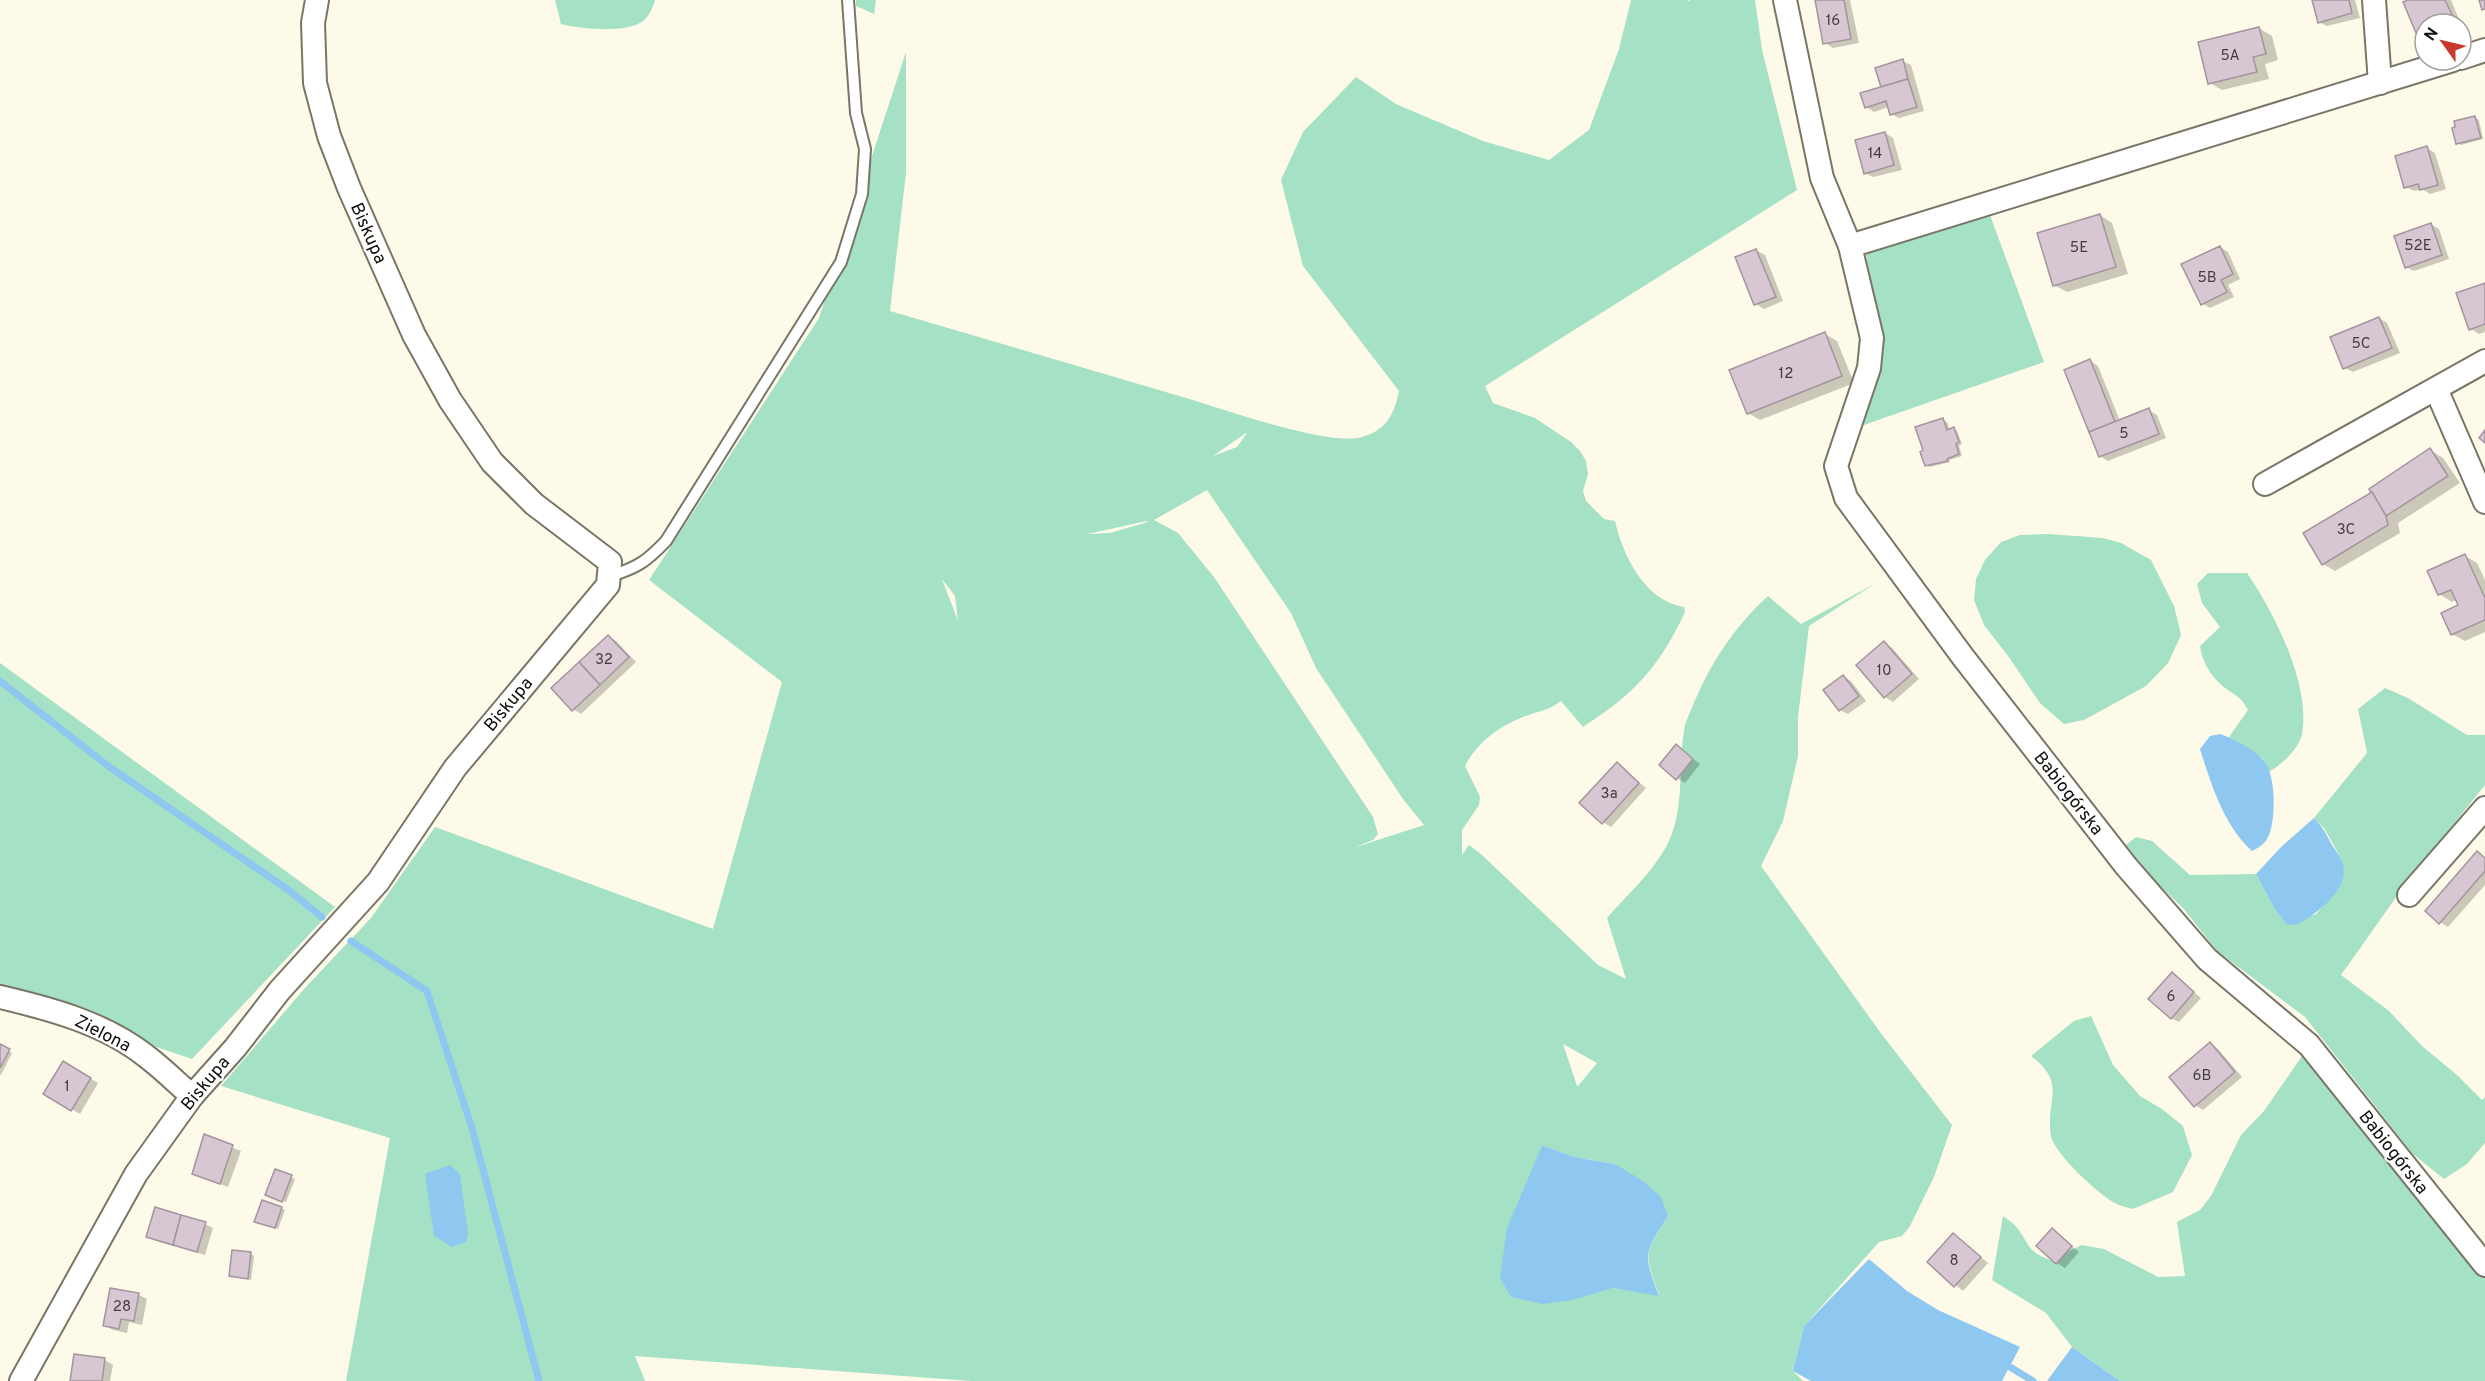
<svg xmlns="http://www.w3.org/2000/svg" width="2485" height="1381" viewBox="0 0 2485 1381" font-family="Overpass,sans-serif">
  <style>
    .green { fill: #a5e1c4; fill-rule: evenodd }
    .water { fill: #8ec7f0 }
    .shadow { fill: #0003 }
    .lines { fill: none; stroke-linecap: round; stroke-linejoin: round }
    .stream { stroke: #8ec7f0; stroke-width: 7 }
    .building { fill: #d7c7d2; stroke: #a4949e; stroke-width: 1.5 }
    .service-casing { stroke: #7a7667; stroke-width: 14 }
    .minor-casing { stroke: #7a7667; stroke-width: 26 }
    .service { stroke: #fff; stroke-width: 10 }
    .minor { stroke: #fff; stroke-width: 22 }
    .labels { text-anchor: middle; stroke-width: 4.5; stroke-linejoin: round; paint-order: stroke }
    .number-label { font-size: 15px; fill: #423d3c }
    .street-label { font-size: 18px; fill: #110f0a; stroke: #fff }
  </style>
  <rect width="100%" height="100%" fill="#fefae9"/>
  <g class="green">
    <path d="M555,0H655C653,8 648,19 640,23C622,33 580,29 561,24Z"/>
    <polygon points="856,0 876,0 874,14 856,6"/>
    <path d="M1631,0H1688L1689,2L1690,0H1755L1762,50L1797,190L1485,386L1493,403L1535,418L1571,442L1580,451L1586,461L1588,474L1583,491L1586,501L1604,519L1615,521C1623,556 1645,601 1684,607L1685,612C1671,643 1651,674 1625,696C1612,708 1597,717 1583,727L1561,701C1550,710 1539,711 1526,716C1502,724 1476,743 1465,766L1480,797L1479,805L1462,830V855L1469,845L1482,855L1598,965L1626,979L1607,918C1627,895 1654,871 1668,843C1685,808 1678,768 1684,730C1685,722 1690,713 1693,705C1710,663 1735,626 1768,596L1801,624L1876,583L1809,626L1798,717V756L1783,821L1761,866L1880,1032L1952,1125L1934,1177L1910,1226L1902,1236L1879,1242L1804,1326L1793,1371L1803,1381H971L635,1356L645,1381H346L390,1138L221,1086L305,988L371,918L435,827L713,929L782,682L649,580L819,318L906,52V173L890,311C989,340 1088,369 1186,398C1223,409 1330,447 1362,437C1387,430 1394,414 1399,391L1303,266L1281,180L1303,132L1356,77L1396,104L1483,141L1549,160L1589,130L1619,49ZM1247,433L1237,447L1213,456L1246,433ZM1207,490L1291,613L1316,668L1403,799L1424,825L1353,848L1373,840L1378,834L1373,817L1214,577L1178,533L1154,520ZM1148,522L1110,533L1087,534L1147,521ZM942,579L955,596L958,621ZM1563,1044L1597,1063L1578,1086H1577ZM1542,1145L1574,1157L1615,1164L1668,1216C1644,1255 1644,1253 1659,1295L1612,1288L1527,1181Z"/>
    <polygon points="1990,215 2044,362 1861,426 1884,346 1867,269 1866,251"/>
    <polygon points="2048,534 2103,538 2121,543 2151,560 2174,606 2181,635 2168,663 2146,686 2084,720 2064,724 2040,703 2008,656 1984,625 1974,600 1976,579 1985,560 2001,542 2020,535"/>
    <path d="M2208,573H2247C2274,612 2311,685 2302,734C2299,749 2282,764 2269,772L2263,759L2229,737L2248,710C2241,697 2239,698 2228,690C2213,680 2202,663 2200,646L2220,627L2202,603L2197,584Z"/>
    <polygon points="0,663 335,907 192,1059 0,994"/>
    <polygon points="2385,688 2408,698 2467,735 2485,735 2485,785 2404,886 2341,975 2389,1011 2422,1046 2457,1075 2482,1100 2485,1097 2485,1143 2467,1164 2444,1179 2413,1154 2305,1017 2217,951 2183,908 2121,849 2136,837 2152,841 2190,875 2256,874 2274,908 2286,924 2316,914 2339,888 2342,860 2324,828 2314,818 2367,753 2358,709"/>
    <path d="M2091,1016L2113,1065L2140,1096L2162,1109L2183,1126L2192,1155L2173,1192L2133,1209C2127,1207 2120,1206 2115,1203C2099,1195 2054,1153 2051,1136C2045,1099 2068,1084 2031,1056L2074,1021Z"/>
    <path d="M2302,1056L2387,1154L2467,1254L2485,1245V1381H2120L2072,1347L2046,1313L1992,1280L2003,1216C2008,1220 2015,1224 2018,1229C2031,1247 2027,1251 2050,1260L2082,1245L2104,1249L2158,1277L2185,1276L2177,1222L2200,1210L2211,1196L2241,1135L2264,1111Z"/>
  </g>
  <g class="water">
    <path d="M2220,734C2232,738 2256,750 2264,761C2276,776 2276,817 2269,835C2266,843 2260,847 2252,851C2224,826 2211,784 2200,749L2210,736Z"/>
    <path d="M2314,818C2323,827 2326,834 2332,845C2335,850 2340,855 2342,861C2352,889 2317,913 2297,925L2286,924L2274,908L2256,874L2281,847Z"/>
    <path d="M1542,1145L1574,1157L1615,1164L1643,1181L1661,1197L1668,1216C1644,1254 1643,1254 1659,1296L1612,1288L1572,1300L1543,1304L1511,1297L1500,1278L1507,1228Z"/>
    <polygon points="450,1165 460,1174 468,1233 466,1242 452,1247 434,1236 425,1174"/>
    <polygon points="1869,1259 1907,1291 1938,1310 2020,1347 2002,1381 1811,1381 1793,1371 1804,1326"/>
    <polygon points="2072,1347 2120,1381 2047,1381"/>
  </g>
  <g class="shadow">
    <polygon points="1818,0 1850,0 1859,43 1833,48 1825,43"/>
    <polygon points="2314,0 2355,0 2360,18 2327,26 2319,22"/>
    <polygon points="2412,0 2451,0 2460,22 2455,24 2425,24 2425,36 2418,32"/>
    <polygon points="2259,28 2272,36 2278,60 2265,64 2269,79 2222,90 2210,83"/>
    <polygon points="1902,61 1911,65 1924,111 1899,118 1891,114 1889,107 1874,112 1866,107"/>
    <polygon points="2475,118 2479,120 2483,139 2461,145 2457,143"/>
    <polygon points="1885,133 1893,138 1902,170 1873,177 1865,173"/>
    <polygon points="2427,148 2435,153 2446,189 2430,194 2422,189 2414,191 2406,187"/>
    <polygon points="2100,215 2112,223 2128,274 2067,292 2054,285"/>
    <polygon points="2430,224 2439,229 2449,259 2414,271 2406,267"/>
    <polygon points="2220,247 2228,252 2240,279 2228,285 2234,297 2210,308 2202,303"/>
    <polygon points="1756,250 1765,255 1783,301 1764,309 1756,304"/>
    <polygon points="2485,284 2485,332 2479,334 2471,329"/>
    <polygon points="2379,318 2387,323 2400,353 2353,372 2345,368"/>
    <polygon points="1825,334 1837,341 1854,383 1760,420 1748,413"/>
    <polygon points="2090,361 2098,366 2120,421 2149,410 2157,415 2166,438 2108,461 2100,456"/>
    <polygon points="1943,420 1947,422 1950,430 1954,429 1957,431 1962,444 1959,446 1962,456 1949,460 1950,462 1930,467 1926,465"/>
    <polygon points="2430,450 2443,458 2460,483 2398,523 2400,533 2335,571 2323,564 2375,492"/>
    <polygon points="2465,556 2477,563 2485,580 2485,632 2465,641 2452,634 2460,606 2457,599 2452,602 2439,594"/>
    <polygon points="608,636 616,641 636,662 581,714 573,709"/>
    <polygon points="1884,643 1892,648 1919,679 1893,702 1885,697"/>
    <polygon points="1843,676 1851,681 1866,701 1848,714 1840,710"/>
    <polygon points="1676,746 1700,764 1685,783 1677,778"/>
    <polygon points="1617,764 1646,788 1611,827 1603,822"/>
    <polygon points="2478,853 2485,857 2485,885 2448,927 2440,922"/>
    <polygon points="2172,974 2201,998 2179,1022 2171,1018"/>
    <polygon points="2210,1044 2218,1049 2242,1077 2203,1110 2195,1105"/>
    <polygon points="0,1046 12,1053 1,1075 0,1074"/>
    <polygon points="64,1063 98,1083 80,1114 45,1094"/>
    <polygon points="205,1136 241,1151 228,1187 193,1173"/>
    <polygon points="276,1171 295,1179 286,1202 270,1196"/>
    <polygon points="281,1208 285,1210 278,1229 260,1223"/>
    <polygon points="205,1224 213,1228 205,1255 156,1241 148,1236"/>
    <polygon points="2052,1230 2079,1252 2065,1268 2057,1263"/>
    <polygon points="1954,1235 1988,1263 1963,1291 1929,1262"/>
    <polygon points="251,1254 254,1256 251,1280 231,1276"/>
    <polygon points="139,1295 147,1299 142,1325 129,1322 127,1333 113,1330 104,1325"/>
    <polygon points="105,1360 113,1365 110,1381 71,1381"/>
  </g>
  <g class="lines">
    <g class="stream">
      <polyline points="0,681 108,766 287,889 322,917"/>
      <polyline points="351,941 427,991 472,1128 539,1381"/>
      <polyline points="2010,1367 2033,1381"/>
    </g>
  </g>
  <g class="building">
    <polygon points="1815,0 1844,0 1851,39 1823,44"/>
    <polygon points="2312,0 2349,0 2352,13 2318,23"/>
    <polygon points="2408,0 2445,0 2453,17 2437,24 2425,24 2425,29 2416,33 2403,2"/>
    <polygon points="2479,0 2485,0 2485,9 2482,10"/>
    <polygon points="2259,27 2266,54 2253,57 2257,72 2208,84 2198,42"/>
    <polygon points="1903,59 1908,79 1881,87 1875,68"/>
    <polygon points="1908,79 1917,107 1890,115 1886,101 1865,108 1860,93"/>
    <polygon points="2475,116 2481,138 2456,144 2452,128 2455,127 2454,121"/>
    <polygon points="1885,132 1894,165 1864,174 1855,140"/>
    <polygon points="2427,146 2438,185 2420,190 2418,184 2404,188 2395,156"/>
    <polygon points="2100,214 2116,267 2053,286 2037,233"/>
    <polygon points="2431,223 2442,255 2405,268 2394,236"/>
    <polygon points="2220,246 2233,274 2221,280 2227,292 2201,305 2181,264"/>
    <polygon points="1756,249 1776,297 1754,305 1735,257"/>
    <polygon points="2485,283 2485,324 2469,330 2456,293"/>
    <polygon points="2379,317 2392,348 2343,369 2330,337"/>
    <polygon points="1825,332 1842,376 1747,414 1729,370"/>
    <polygon points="2090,359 2115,422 2089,432 2064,370"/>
    <polygon points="2149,408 2159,434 2099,457 2089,432"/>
    <polygon points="1943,418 1947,430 1954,427 1959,442 1956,444 1959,454 1947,459 1948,461 1925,466 1920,452 1923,450 1915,427"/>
    <polygon points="2485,430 2485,443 2479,438"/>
    <polygon points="2430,448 2448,476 2386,516 2369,489"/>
    <polygon points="2372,492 2386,516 2388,525 2322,565 2303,533"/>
    <polygon points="2465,554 2485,598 2485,620 2451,635 2441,613 2458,605 2451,590 2438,595 2427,571"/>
    <polygon points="608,635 629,657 600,685 579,662"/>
    <polygon points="1884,641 1912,674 1884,698 1856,665"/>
    <polygon points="579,662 600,685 572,711 551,688"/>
    <polygon points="1843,675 1859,696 1839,711 1823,690"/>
    <polygon points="1676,744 1693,759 1676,780 1659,765"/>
    <polygon points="1617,762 1639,783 1602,824 1579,803"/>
    <polygon points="2477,851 2485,858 2485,871 2439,924 2425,911"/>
    <polygon points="2172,972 2194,992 2171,1019 2148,999"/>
    <polygon points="2210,1042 2235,1072 2194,1107 2169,1077"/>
    <polygon points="0,1044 10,1049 0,1068"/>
    <polygon points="63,1061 91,1078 71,1111 43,1094"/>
    <polygon points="204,1134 233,1145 220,1184 192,1174"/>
    <polygon points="275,1169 292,1175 282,1202 265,1195"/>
    <polygon points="262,1200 282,1207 275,1228 254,1222"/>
    <polygon points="155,1207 181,1215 173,1245 146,1237"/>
    <polygon points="181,1215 206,1222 197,1252 173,1245"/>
    <polygon points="2052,1228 2072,1246 2056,1264 2036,1246"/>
    <polygon points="1953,1233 1981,1257 1954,1287 1927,1262"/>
    <polygon points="232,1250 251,1252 248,1279 229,1276"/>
    <polygon points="110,1288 139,1293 134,1321 121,1319 119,1329 103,1326"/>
    <polygon points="74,1354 105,1358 102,1381 70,1381"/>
  </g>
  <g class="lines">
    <defs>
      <path id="service" d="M610,576C637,568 647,561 666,541L841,262L862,194L865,149L856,113L848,0"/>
      <g id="minor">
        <polyline points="1785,0 1822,178 1850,246 1872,338 1869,368 1836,466 1846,498 1963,657 2126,866 2207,959 2309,1045 2485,1265"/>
        <polyline points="2374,0 2380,83"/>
        <polyline points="2461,58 2485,50"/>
        <polyline points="1850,246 2453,60"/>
        <polyline points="2436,389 2485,502"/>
        <polyline points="2265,484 2485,361"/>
        <polyline points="2409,895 2485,808"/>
        <path d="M0,997C51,1009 104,1023 146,1056C162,1068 177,1083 192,1096"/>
        <polyline points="21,1381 136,1174 192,1096 235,1048 280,990 378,882 455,768 608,585 610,562 534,504 492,462 450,400 414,335 349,188 329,136 315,83 313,23 317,0"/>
      </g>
    </defs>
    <use href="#service" class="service-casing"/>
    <use href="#minor" class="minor-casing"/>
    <use href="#service" class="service"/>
    <use href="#minor" class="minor"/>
  </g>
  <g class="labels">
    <g class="number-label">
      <text x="1833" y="25">16</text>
      <text x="2230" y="60">5A</text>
      <text x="1875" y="158">14</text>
      <text x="2418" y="250">52E</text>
      <text x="2079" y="252">5E</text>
      <text x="2207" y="282">5B</text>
      <text x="2361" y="348">5C</text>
      <text x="1786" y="378">12</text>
      <text x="2124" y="438">5</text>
      <text x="2346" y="534">3C</text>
      <text x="604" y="664">32</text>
      <text x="1884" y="675">10</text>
      <text x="1609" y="798">3a</text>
      <text x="2171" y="1001">6</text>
      <text x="2202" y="1080">6B</text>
      <text x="67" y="1091">1</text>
      <text x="1954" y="1265">8</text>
      <text x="122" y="1311">28</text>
    </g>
    <g class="street-label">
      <text transform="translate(369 233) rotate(66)" y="6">Biskupa</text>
      <text transform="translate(508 704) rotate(-50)" y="6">Biskupa</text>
      <text transform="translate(2069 793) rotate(52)" y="6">Babiogórska</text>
      <text transform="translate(103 1033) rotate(27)" y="6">Zielona</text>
      <text transform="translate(205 1083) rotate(-50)" y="6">Biskupa</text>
      <text transform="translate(2394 1152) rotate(52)" y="6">Babiogórska</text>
    </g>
  </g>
  <g transform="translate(2443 42) rotate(304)"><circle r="28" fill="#ffffff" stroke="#a09f9d" stroke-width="1.5"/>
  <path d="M0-4.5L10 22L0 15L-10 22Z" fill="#c6392c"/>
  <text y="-9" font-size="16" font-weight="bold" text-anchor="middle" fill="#110f0a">N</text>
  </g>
</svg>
